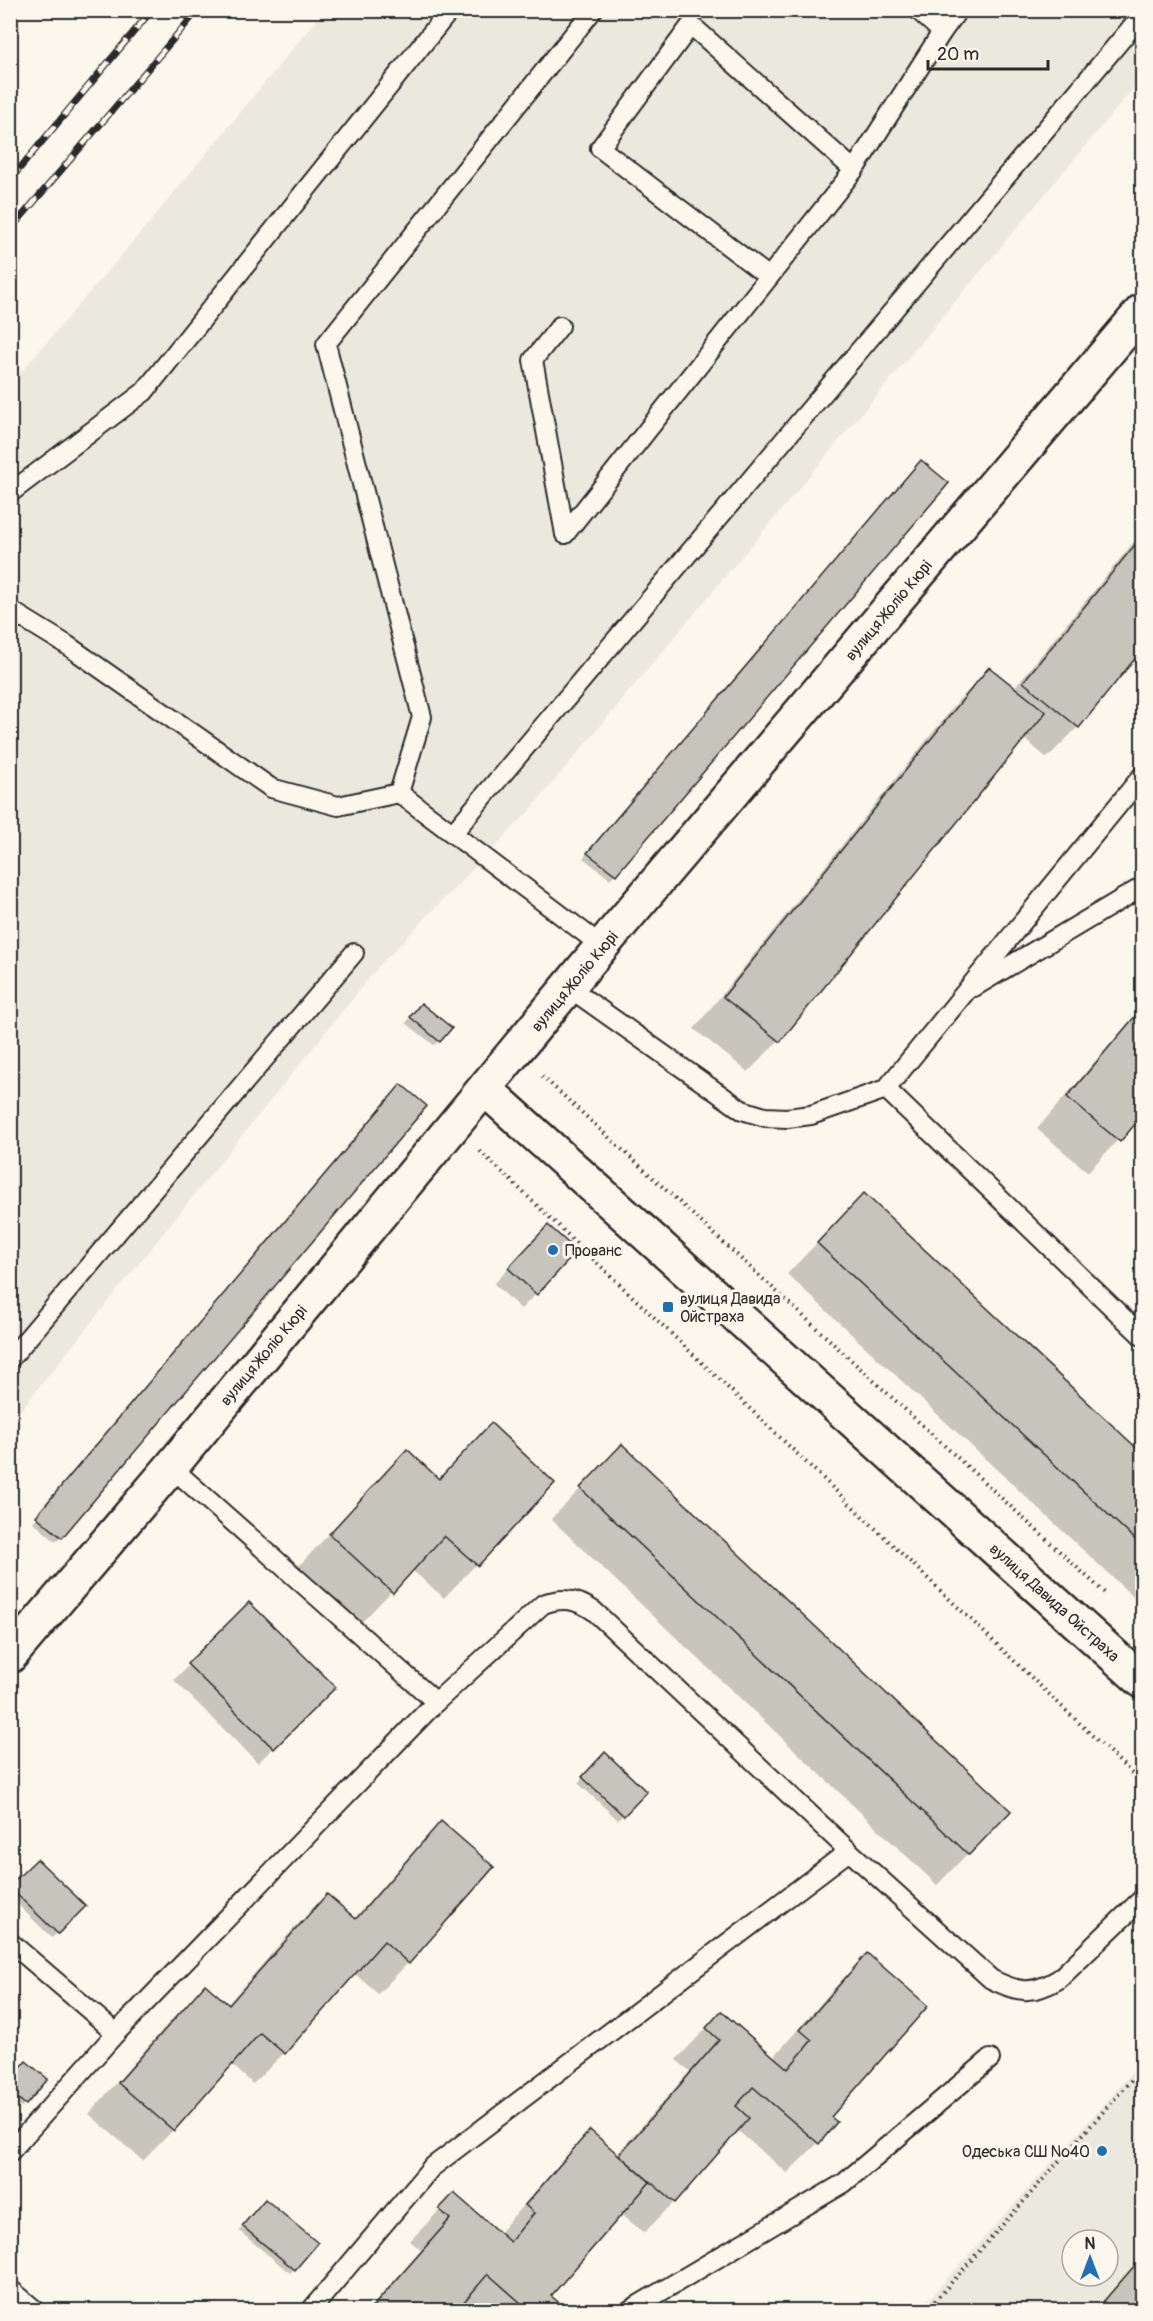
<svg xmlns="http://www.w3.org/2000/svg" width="1153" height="2321" viewBox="0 0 1153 2321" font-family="Pangolin,sans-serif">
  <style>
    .built { fill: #ebe8de; fill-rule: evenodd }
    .shadow { fill: #0003 }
    .building { fill: #c7c4bc; stroke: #2b2b2b; stroke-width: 1.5 }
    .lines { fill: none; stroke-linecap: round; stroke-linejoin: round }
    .lane-casing { stroke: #2b2b2b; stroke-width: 22 }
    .street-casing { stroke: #2b2b2b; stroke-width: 38 }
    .secondary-casing { stroke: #2b2b2b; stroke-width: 38 }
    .path { stroke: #2b2b2b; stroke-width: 4; stroke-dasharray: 1.5 4.5; stroke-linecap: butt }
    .lane { stroke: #fbf7ec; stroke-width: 18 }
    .street { stroke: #fbf7ec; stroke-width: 33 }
    .secondary { stroke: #fbf7ec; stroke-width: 33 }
    .rail-casing { stroke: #2b2b2b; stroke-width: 7 }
    .rail { stroke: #fbf7ec; stroke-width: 4.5; stroke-dasharray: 14; stroke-linecap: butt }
    .poi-dot { fill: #1f6fb2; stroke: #fbf7ec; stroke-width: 2 }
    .labels { text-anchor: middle; stroke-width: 6; stroke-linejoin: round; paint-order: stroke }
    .street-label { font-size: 16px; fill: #2b2b2b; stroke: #fbf7ec }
    .poi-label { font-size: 16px; fill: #2b2b2b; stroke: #fbf7ec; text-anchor: start }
  </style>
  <rect width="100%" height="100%" fill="#fbf7ec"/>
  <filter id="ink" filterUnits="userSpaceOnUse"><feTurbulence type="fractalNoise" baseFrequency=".0167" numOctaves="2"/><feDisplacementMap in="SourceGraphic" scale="12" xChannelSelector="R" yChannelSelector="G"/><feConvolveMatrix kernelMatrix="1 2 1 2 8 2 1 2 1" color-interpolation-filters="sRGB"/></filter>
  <g filter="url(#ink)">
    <g class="built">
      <polygon points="324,11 1142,11 1142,78 531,809 378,967 11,1422 11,384 154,217"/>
      <path d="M1142,2062V2310H919ZM1072,2240H1108V2276H1072Z"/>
    </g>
    <g class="shadow">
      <polygon points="917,467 947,483 615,874 610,879 583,858"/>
      <polygon points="1142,532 1142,648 1078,727 1047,758 1023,738 778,1041 748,1072 694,1029 959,700 989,669 1014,688"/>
      <polygon points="1142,1007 1142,1114 1088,1172 1037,1129"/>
      <polygon points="416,1010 439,1041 434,1045 406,1023"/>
      <polygon points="396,1091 61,1537 56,1542 33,1522"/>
      <polygon points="864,1195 1142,1455 1142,1605 787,1274"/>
      <polygon points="533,1242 536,1294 521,1309 494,1284"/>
      <polygon points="491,1425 553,1483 444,1598 412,1570 359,1625 297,1568 407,1451 437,1480"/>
      <polygon points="592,1477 1009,1811 937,1885 551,1519"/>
      <polygon points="249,1604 334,1687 258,1763 174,1680"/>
      <polygon points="605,1755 645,1792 618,1820 578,1783"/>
      <polygon points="441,1823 408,1963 378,1994 354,1973 284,2053 253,2084 231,2064 173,2130 143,2161 89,2114 174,2017 205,1986 227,2005 296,1926 327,1896 354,1919 411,1854"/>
      <polygon points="10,1887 83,1906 52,1938 10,1897"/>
      <polygon points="867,1955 829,2117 818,2143 787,2173 737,2130 674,2202 644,2233 621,2214 549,2296 560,2305 555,2310 368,2310 421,2250 410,2241 454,2195 498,2234 560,2163 590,2132 616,2155 690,2071 676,2060 721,2013 773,2058 836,1986"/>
      <polygon points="10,2081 25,2104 20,2108 10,2100"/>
      <polygon points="260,2205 294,2269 290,2273 239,2231"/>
      <polygon points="1142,2256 1142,2310 1095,2310"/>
    </g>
    <g class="building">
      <polygon points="921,460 949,483 616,875 587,853"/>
      <polygon points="1142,536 1142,650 1079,728 1023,682"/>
      <polygon points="989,667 1046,712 780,1042 723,997"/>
      <polygon points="421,1003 452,1028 440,1042 410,1017"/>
      <polygon points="1142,1008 1142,1116 1120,1142 1067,1097"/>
      <polygon points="401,1084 427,1106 62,1538 36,1516"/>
      <polygon points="864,1193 1142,1453 1142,1546 817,1243"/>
      <polygon points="548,1225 577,1251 537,1295 508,1268"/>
      <polygon points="491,1423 555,1483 478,1566 444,1536 393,1593 329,1534 407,1449 439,1479"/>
      <polygon points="622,1444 1011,1811 969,1855 580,1488"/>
      <polygon points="249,1602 336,1687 274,1749 187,1664"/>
      <polygon points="605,1752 647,1792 624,1816 582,1777"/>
      <polygon points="441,1821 494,1867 409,1964 384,1941 285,2054 260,2033 174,2131 118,2083 205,1984 229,2005 327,1894 356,1919"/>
      <polygon points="37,1859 86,1906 58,1934 10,1888 10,1885"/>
      <polygon points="867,1953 928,2006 831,2117 837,2122 819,2144 753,2087 736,2106 749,2118 675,2203 619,2155 719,2040 706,2028 721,2011 788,2069 812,2040 800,2030"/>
      <polygon points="26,2061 48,2079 26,2105 10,2092 10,2080"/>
      <polygon points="590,2130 650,2182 551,2296 562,2305 557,2310 529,2310 488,2274 463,2303 471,2310 370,2310 450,2219 439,2209 454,2193 510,2242 534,2213 525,2205"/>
      <polygon points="265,2199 318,2243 295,2270 242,2226"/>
      <polygon points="1142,2257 1142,2310 1096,2310"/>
    </g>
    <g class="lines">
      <defs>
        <g id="lane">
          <polyline points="918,10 942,32"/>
          <polyline points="769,277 600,148 691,25 854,170"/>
          <polyline points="560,326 533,360 565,534"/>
          <polyline points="10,493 144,392 450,10"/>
          <polyline points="565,534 854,170 942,32 958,10"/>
          <polyline points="10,610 67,645 271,788 338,806 399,793 602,946"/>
          <polyline points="399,793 422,717 326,344 593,10"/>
          <polyline points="453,833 1142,15"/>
          <polyline points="568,987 742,1110 765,1117 787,1118 811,1115 886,1089 1142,776"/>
          <polyline points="974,987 1142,887"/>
          <polyline points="886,1089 1142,1336"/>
          <polyline points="10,1359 354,953"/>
          <path d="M436,1702L543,1604C563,1597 576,1599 594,1611L849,1851L991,1979C1019,1993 1032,1995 1059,1979L1142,1899"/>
          <polyline points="10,1942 116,2033"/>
          <polyline points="10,2152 116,2033 436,1702 171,1467"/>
          <polyline points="10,2289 35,2310"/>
          <polyline points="311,2310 431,2168 849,1851"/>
          <polyline points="630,2310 844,2183 990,2059"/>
        </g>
        <polyline id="street" points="485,1089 1142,1681"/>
        <polyline id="secondary" points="10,1656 171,1467 602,946 1142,311"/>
      </defs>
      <use href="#lane" class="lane-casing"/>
      <use href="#street" class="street-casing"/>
      <use href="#secondary" class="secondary-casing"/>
      <g class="path">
        <polyline points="542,1076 1107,1595"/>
        <polyline points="480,1151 1142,1783"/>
        <polyline points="927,2310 1142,2068"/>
      </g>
      <use href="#lane" class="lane"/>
      <use href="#street" class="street"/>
      <use href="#secondary" class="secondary"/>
      <defs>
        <g id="rail">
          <polyline points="10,180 152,10"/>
          <polyline points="10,230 198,10"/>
        </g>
      </defs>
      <use href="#rail" class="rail-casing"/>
      <use href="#rail" class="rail"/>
    </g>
  </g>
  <g class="poi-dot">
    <circle cx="553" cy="1250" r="6"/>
    <rect x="662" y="1301" width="12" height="12" rx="3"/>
    <circle cx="1102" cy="2151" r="6"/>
  </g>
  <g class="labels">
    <g class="street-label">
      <text transform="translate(888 610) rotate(-50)" y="6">вулиця Жоліо Кюрі</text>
      <text transform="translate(574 981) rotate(-50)" y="6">вулиця Жоліо Кюрі</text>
      <text transform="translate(263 1355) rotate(-50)" y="6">вулиця Жоліо Кюрі</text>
      <text transform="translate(1055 1602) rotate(42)" y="6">вулиця Давида Ойстраха</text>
    </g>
    <g class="poi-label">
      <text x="565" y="1256">Прованс</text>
      <text x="680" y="1304">вулиця Давида<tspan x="680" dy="18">Ойстраха</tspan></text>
      <text x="1090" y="2157" text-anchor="end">Одеська СШ №40</text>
    </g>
  </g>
  <rect width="1153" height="2321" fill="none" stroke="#fbf7ec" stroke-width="36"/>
  <rect x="18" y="18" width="1117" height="2285" fill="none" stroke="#2b2b2b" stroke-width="2" filter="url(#ink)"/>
  <g transform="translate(1090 2258)"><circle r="28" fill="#fbf7ec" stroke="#a8a59f" stroke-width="1.5"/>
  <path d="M0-4.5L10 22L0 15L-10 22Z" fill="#1f6fb2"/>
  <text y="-9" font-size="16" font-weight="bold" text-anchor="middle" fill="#2b2b2b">N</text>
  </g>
  <path d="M928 60v9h120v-9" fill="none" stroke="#2b2b2b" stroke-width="3"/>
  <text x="937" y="60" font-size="18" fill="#2b2b2b" stroke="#fbf7ec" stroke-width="4.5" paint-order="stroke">20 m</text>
</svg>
